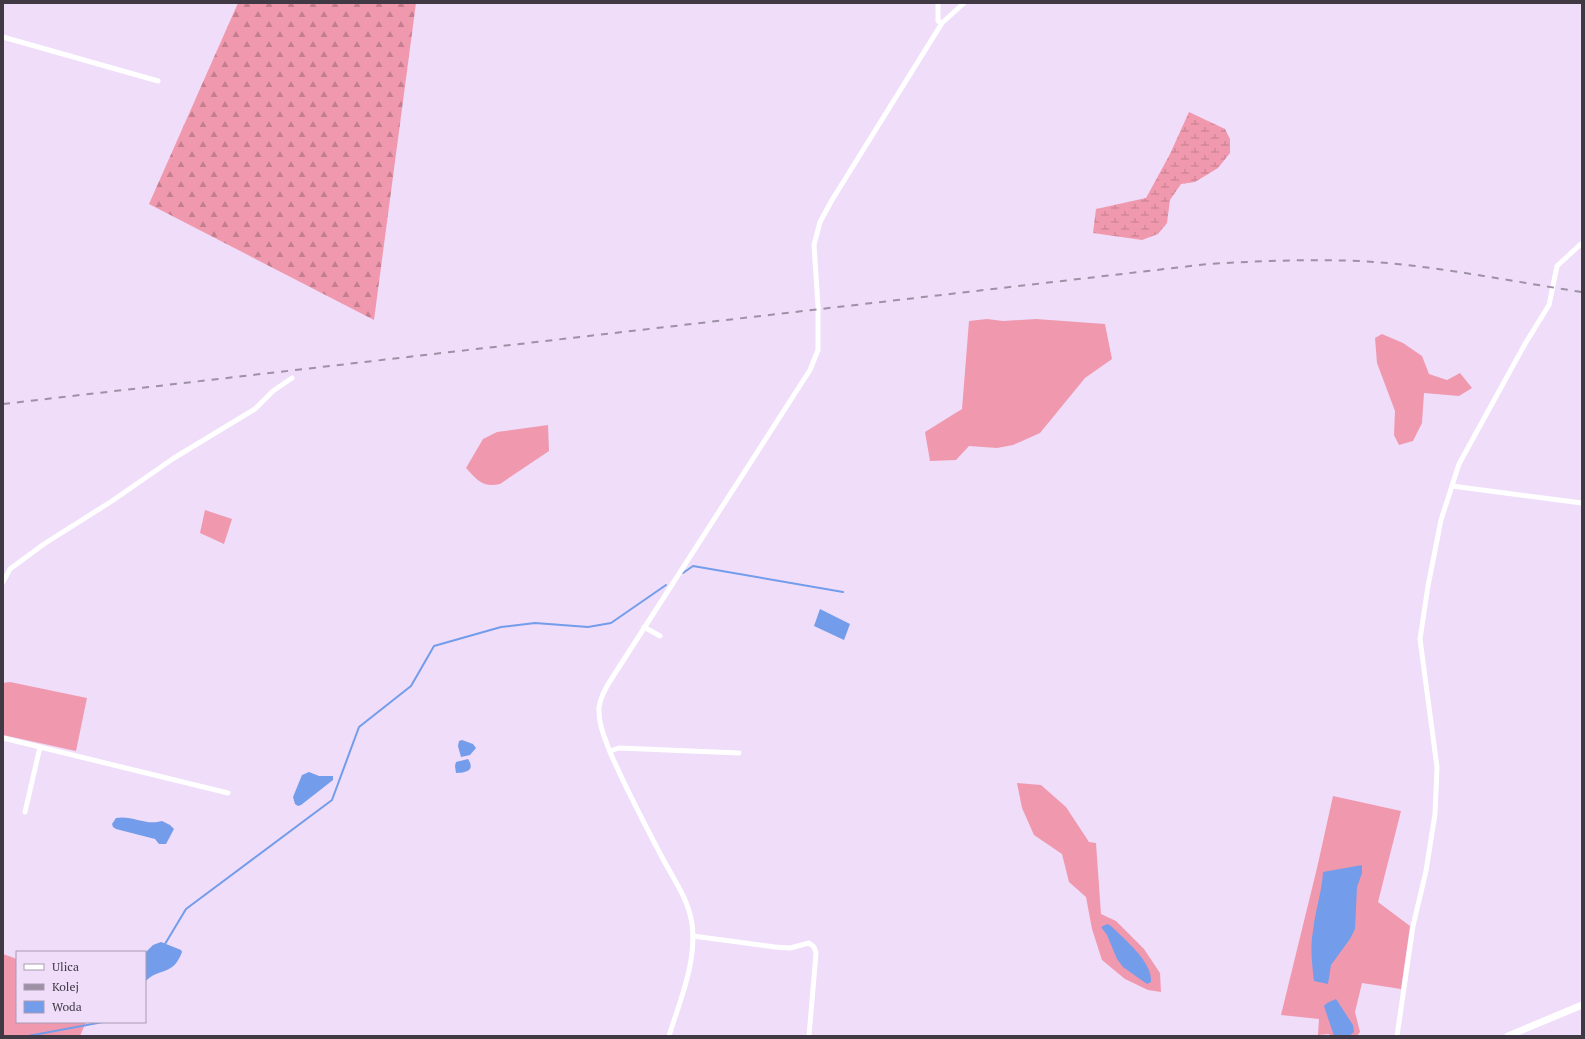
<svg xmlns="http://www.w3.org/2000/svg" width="1585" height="1039" viewBox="0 0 1585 1039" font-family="'PT Serif',serif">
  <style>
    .grass { fill: #f099ae }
    .forest { fill: url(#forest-firs) }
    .wetland { fill: url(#wetland-marsh) }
    .water { fill: #739cea }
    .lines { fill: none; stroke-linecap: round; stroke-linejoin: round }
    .stream { stroke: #739cea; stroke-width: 2 }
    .street { stroke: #fff; stroke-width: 5 }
    .secondary { stroke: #fff; stroke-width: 7 }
    .rail { stroke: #9e91a6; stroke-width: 2; stroke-dasharray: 7 7; stroke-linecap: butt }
  </style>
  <defs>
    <pattern id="forest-firs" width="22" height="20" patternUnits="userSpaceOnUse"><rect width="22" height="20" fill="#f099ae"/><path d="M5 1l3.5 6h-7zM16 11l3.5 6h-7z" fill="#c47e8f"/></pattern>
    <pattern id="wetland-marsh" width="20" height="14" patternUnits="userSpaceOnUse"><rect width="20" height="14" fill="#f099ae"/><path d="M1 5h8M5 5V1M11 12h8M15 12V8" fill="none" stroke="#c47e8f"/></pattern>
  </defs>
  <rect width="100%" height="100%" fill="#efddfa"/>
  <g class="grass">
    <polygon points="987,319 1003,321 1036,319 1105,324 1112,359 1085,378 1040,433 1013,445 997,448 969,446 956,460 930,461 925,432 962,409 969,321"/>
    <polygon points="1382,334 1403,343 1422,356 1429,374 1447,380 1460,373 1472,388 1459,396 1424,393 1422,423 1413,441 1399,445 1394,435 1395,411 1377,363 1375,338"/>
    <path d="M548,425L549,451L500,484C483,488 477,480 466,468L483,439L497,432Z"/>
    <polygon points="205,510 232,519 224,544 200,533"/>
    <polygon points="10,682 87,698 76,751 3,735 3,683"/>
    <polygon points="1017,783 1041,785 1066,807 1089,842 1096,843 1101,914 1116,921 1144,949 1160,973 1161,992 1148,990 1125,979 1102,960 1092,929 1086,897 1069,882 1062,854 1034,835 1022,808"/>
    <polygon points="1333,796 1401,811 1378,902 1410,926 1401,989 1362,983 1355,1012 1360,1032 1357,1036 1330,1036 1329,1034 1318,1035 1319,1019 1281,1015 1317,868"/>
    <polygon points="3,954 17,959 17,1022 86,1022 80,1036 3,1036"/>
  </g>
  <polygon class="forest" points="238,3 416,3 374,320 149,204"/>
  <polygon class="wetland" points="1189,112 1225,129 1230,139 1230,153 1218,168 1195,182 1181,184 1170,200 1167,223 1158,234 1142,240 1093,233 1096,209 1146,198 1170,154"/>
  <g class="water">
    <polygon points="820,609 850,624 844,640 814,626"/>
    <polygon points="462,740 473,744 476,748 470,755 461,757 458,746 459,741"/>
    <path d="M468,759C476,771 465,773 456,773L455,766L456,762Z"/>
    <polygon points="309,772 319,776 333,776 333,780 301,805 298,806 295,804 293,797 302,775"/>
    <path d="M116,818C133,815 145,826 162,821L170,825L174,829L166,844H159L155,839L116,829L113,827L112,824Z"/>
    <path d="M1362,865V873L1357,887L1355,929L1350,939L1331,965L1328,984L1314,981C1312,964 1310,947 1313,931C1315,911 1322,892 1323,872Z"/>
    <path d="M1107,924L1111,926C1124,939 1153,962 1151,982L1147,984L1123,967L1117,959L1107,935L1101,927Z"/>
    <path d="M161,942L181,950L182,952C173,977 158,967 145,982V953L153,945Z"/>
    <polygon points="1336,999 1353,1025 1354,1032 1349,1036 1334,1036 1324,1006 1327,1003"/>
  </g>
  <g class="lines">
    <g class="stream">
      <polyline points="683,573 693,566 843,592"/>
      <polyline points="165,944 186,909 332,800 359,727 411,686 434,646 501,627 535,623 588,627 611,623 666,585"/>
      <polyline points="28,1036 103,1022"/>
    </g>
    <g class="street">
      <polyline points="938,3 938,21 942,23"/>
      <polyline points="3,37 158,81"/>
      <polyline points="1452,486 1582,503"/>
      <polyline points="3,582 10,569 44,544 112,501 174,458 255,409 273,391 292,378"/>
      <polyline points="644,627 660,636"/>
      <polyline points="3,738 228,793"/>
      <polyline points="610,751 619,748 739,753"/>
      <polyline points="25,812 40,747"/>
      <polyline points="693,936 775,947 790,948 809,943 814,947 816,953 809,1036"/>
      <path d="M669,1036C680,1000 697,962 692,924C689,901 675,881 664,861C645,825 626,789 610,752C605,739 598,723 599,708C600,697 606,687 612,678L810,370L818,350V306L814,245L820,222L832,200L942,23L964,3"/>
      <polyline points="1397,1036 1413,926 1426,871 1435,814 1437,767 1420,639 1428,586 1441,520 1459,464 1525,344 1549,305 1557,266 1582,243"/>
    </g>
    <polyline class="secondary" points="1508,1036 1582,1005"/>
    <path class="rail" d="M3,404L1208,264C1258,261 1308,259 1359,261C1434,265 1508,281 1582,292"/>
  </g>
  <rect width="1585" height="1039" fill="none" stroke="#403944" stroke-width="8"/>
  <rect x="16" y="951" width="130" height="72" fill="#efddfa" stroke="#a99bb1"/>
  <rect x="24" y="964" width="20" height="6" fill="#ffffff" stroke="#a99bb1"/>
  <text x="52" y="971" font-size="12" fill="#403944">Ulica</text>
  <rect x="24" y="984" width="20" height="6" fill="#9e91a6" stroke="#a99bb1"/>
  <text x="52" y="991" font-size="12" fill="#403944">Kolej</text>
  <rect x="24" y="1001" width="20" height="12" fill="#739cea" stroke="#a99bb1"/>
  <text x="52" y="1011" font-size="12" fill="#403944">Woda</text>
</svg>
